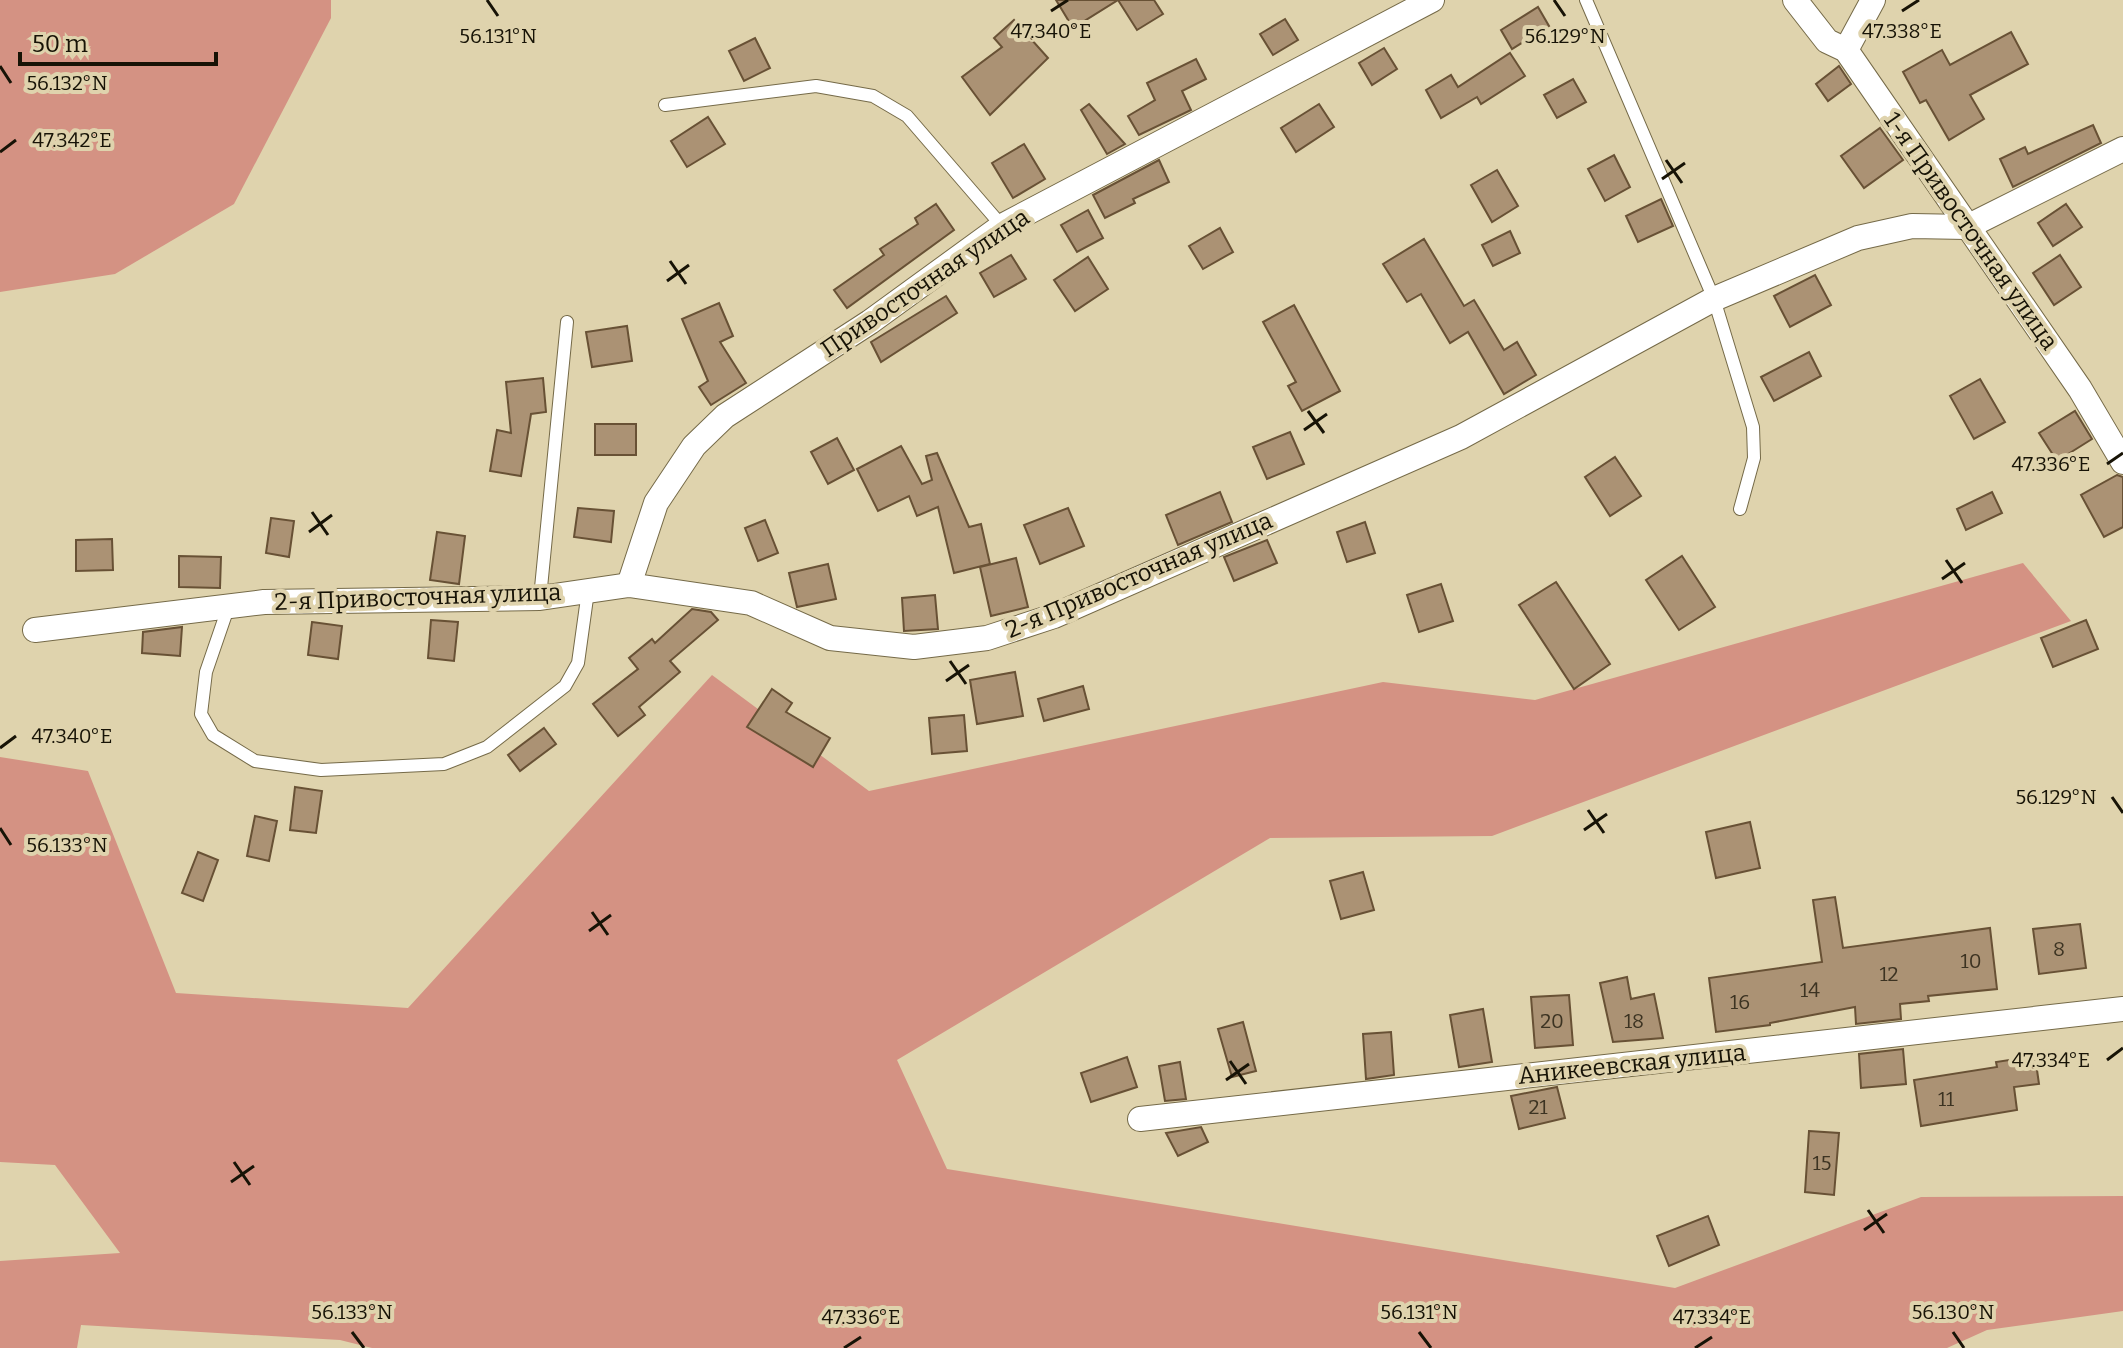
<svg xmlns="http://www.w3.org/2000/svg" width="2123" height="1348" viewBox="0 0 2123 1348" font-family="Bitter,serif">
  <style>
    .green { fill: #d49283 }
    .building { fill: #ab9274; stroke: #685135; stroke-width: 2 }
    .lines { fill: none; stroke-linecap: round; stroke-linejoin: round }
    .lane-casing { stroke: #756a48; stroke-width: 14 }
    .street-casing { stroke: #756a48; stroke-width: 26 }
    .lane { stroke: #fff; stroke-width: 12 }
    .street { stroke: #fff; stroke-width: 24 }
    .ticks { fill: none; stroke: #171306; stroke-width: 3 }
    .labels { text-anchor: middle; stroke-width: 8; stroke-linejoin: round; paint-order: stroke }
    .number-label { font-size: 20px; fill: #3c3322 }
    .street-label { font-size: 24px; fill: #171306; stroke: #dfd3ad }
    .ticks-label { font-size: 20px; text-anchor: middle; fill: #171306; stroke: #dfd3ad; stroke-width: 8; stroke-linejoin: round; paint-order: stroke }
  </style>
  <rect width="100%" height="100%" fill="#dfd3ad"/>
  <g class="green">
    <polygon points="0,0 331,0 331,18 234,204 115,274 0,292"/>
    <polygon points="2023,563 2071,621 1492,836 1270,838 897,1060 947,1169 1675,1288 1921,1197 2123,1196 2123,1311 1987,1330 1947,1348 372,1348 340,1340 81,1325 77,1348 0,1348 0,1261 120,1253 55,1165 0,1162 0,757 88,771 176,993 408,1008 712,675 869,791 1383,682 1535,700"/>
  </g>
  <g class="building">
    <polygon points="1056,0 1118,0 1073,28"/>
    <polygon points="1118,0 1154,0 1163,14 1137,30"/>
    <polygon points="1538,7 1549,26 1512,49 1501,30"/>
    <polygon points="1285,19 1298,40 1273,55 1260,34"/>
    <polygon points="1014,20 1048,58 990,115 962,77 1002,47 994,38"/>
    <polygon points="2011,32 2028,64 1970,95 1984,119 1949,140 1926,100 1920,103 1903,72 1942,50 1950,65"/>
    <polygon points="755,38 770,68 744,81 729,51"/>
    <polygon points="1384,48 1397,69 1372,85 1359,63"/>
    <polygon points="1510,53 1525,76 1481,104 1477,97 1441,118 1426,90 1451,75 1458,87"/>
    <polygon points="1196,59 1206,79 1182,91 1191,110 1139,135 1128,116 1155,100 1147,83"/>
    <polygon points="1839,66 1851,84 1828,101 1816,84"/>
    <polygon points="1573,79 1586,102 1557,118 1544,95"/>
    <polygon points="1089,104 1125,144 1107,154 1081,110"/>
    <polygon points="1319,104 1334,127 1296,152 1281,128"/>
    <polygon points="708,117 725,144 687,167 671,141"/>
    <polygon points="2093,125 2101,143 2013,187 2000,159 2025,147 2028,154"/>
    <polygon points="1880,128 1903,160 1864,188 1841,156"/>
    <polygon points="1024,144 1045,179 1013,198 992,163"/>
    <polygon points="1614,155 1630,187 1605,201 1588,169"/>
    <polygon points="1159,160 1169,182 1133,199 1135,203 1105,218 1093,195"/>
    <polygon points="1497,170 1518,206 1492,222 1471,185"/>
    <polygon points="1661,199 1673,226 1638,242 1626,216"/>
    <polygon points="936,204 954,230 847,308 834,290 884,255 880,249 918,224 915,218"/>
    <polygon points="2066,204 2082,227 2053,246 2038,223"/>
    <polygon points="1088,210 1103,238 1077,252 1061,225"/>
    <polygon points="1220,228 1233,252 1203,269 1189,246"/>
    <polygon points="1510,231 1520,253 1493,266 1482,245"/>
    <polygon points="1424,239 1464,306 1474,300 1504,350 1517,342 1536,375 1504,394 1468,332 1450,343 1421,294 1407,302 1383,264"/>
    <polygon points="1011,255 1026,279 994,297 980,273"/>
    <polygon points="2060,255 2081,287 2054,305 2033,273"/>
    <polygon points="1088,257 1108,289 1075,311 1054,280"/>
    <polygon points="1815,275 1831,305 1790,327 1774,296"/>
    <polygon points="946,296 957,313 881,362 871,342"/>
    <polygon points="719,303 733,336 720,342 746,383 711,405 699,387 708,381 682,319"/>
    <polygon points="1294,305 1340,391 1302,411 1288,386 1296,382 1263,322"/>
    <polygon points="627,326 632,361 592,367 586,332"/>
    <polygon points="1809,352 1821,376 1774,401 1761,377"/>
    <polygon points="543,378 546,412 531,414 521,476 490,471 497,430 511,433 506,382"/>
    <polygon points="1980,379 2005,422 1974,439 1950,396"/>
    <polygon points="2075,411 2092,439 2057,461 2039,433"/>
    <rect x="595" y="424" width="41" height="31"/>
    <polygon points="1290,432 1304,464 1267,479 1253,447"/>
    <polygon points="837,438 854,470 828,484 811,452"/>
    <polygon points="901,446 922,484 932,480 926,456 937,453 969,527 981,524 990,564 954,573 938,507 917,516 909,496 878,511 857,469"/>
    <polygon points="1615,457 1641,496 1610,516 1585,477"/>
    <polygon points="2117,475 2123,477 2123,527 2104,537 2081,495"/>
    <polygon points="1220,492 1232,522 1178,545 1166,515"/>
    <polygon points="1992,492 2002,513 1966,530 1957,509"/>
    <polygon points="578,508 614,511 611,542 574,537"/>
    <polygon points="1068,508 1084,546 1040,564 1024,525"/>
    <polygon points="271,518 294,521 289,557 266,553"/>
    <polygon points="765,520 778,553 758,561 745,528"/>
    <polygon points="1365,522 1375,553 1347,562 1337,532"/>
    <polygon points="437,532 465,536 459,584 430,580"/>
    <polygon points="112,539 113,570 76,571 76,540"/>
    <polygon points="1267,540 1277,563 1234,581 1224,557"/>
    <polygon points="179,556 221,557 220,588 179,587"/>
    <polygon points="1682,556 1715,607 1679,630 1646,580"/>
    <polygon points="1016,558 1028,607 991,616 980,567"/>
    <polygon points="828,564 836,599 797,607 789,573"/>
    <polygon points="1556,582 1610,664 1574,689 1519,605"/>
    <polygon points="1441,584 1453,621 1419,632 1407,595"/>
    <polygon points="935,595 938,629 904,631 902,598"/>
    <polygon points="692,609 711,612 718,620 670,661 680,672 639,707 645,715 618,736 593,704 638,669 629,658 652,639 655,643"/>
    <polygon points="431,620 458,622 454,661 428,658"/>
    <polygon points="2086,620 2098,649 2053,667 2041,638"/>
    <polygon points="312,622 342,626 338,659 308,655"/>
    <polygon points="182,627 180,656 142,653 143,632"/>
    <polygon points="1015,672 1023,716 977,724 970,680"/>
    <polygon points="1083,686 1089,709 1044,721 1038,699"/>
    <polygon points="772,689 792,703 786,712 830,738 813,767 747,727"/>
    <polygon points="964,715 967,751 932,754 929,718"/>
    <polygon points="544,728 556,744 520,771 508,755"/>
    <polygon points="295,787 322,791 316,833 290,830"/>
    <polygon points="255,816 277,821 269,861 247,856"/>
    <polygon points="1750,822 1760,868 1716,878 1706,832"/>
    <polygon points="198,852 218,860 203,901 182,893"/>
    <polygon points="1363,872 1374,910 1341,919 1330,881"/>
    <polygon points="1835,897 1843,948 1990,928 1997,989 1928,996 1929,1001 1900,1004 1901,1019 1856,1024 1855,1007 1770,1023 1770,1025 1716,1032 1709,978 1822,962 1813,900"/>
    <polygon points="2080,924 2086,968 2039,974 2033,929"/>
    <polygon points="1627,977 1631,999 1654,994 1663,1038 1613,1042 1600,983"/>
    <polygon points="1569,995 1573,1045 1535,1048 1531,997"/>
    <polygon points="1483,1009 1492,1062 1459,1067 1450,1015"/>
    <polygon points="1243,1022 1256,1071 1232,1077 1218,1029"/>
    <polygon points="1391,1032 1394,1075 1366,1079 1363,1034"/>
    <polygon points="1903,1049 1906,1084 1861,1088 1859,1054"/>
    <polygon points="2035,1056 2039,1084 2014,1087 2017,1110 1921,1126 1914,1080 1997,1067 1996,1062"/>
    <polygon points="1127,1057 1137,1087 1091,1102 1081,1073"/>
    <polygon points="1180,1062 1186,1099 1165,1101 1159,1066"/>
    <polygon points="1557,1087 1565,1118 1519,1129 1511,1096"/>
    <polygon points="1201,1127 1208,1142 1178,1156 1166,1133"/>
    <polygon points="1809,1131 1839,1133 1834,1195 1805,1192"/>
    <polygon points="1708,1216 1719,1245 1669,1266 1657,1236"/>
  </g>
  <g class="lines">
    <defs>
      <g id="lane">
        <polyline points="1586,0 1714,299 1753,427 1754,458 1740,509"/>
        <polyline points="665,105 816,86 873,96 907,116 1002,226"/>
        <polyline points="540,598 567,322"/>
        <polyline points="228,608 206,672 201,714 213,735 255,761 321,770 444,764 487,747 565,686 578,663 588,591"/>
      </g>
      <g id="street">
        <polyline points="1795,0 1827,41 1846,50 2080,389 2123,462"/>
        <polyline points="1846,50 1873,0"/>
        <polyline points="629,585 656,503 694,446 725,416 870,322 1002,226 1432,0"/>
        <polyline points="35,630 264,602 540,598 629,585 751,603 830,638 914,647 987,638 1054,616 1461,437 1714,299 1858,238 1912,226 1967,227 2123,149"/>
        <polyline points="1140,1119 2123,1009"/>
      </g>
    </defs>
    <use href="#lane" class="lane-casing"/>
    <use href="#street" class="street-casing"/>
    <use href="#lane" class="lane"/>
    <use href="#street" class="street"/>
  </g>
  <path class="ticks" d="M487,0L498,16M1554,0L1565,16M1051,11L1068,0M1902,11L1919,0M0,66L11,83M0,152L16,140M1666,160L1682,183M1662,179L1685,163M670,261L686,284M667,281L689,265M1308,411L1324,433M1304,430L1327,414M2107,464L2123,453M312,512L328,535M309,532L332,515M1946,560L1962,583M1942,579L1965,563M950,661L966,684M946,681L969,665M0,748L16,736M2112,797L2123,813M1588,810L1604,833M0,828L11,845M1584,830L1607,814M592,912L608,935M589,931L611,915M2107,1060L2123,1048M1230,1061L1246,1084M1226,1080L1249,1064M234,1162L250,1185M231,1182L254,1166M1868,1210L1884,1233M1864,1230L1887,1214M352,1332L364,1348M1419,1332L1431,1348M1953,1332L1964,1348M844,1348L861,1337M1695,1348L1712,1337"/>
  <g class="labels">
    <g class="number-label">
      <text x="2059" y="956">8</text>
      <text x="1971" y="968">10</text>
      <text x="1889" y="981">12</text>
      <text x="1810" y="997">14</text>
      <text x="1740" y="1009">16</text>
      <text x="1552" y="1028">20</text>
      <text x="1634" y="1028">18</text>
      <text x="1946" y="1106">11</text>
      <text x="1538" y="1114">21</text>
      <text x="1822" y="1170">15</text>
    </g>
    <g class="street-label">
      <text transform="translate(1971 231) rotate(55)" y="8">1-я Привосточная улица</text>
      <text transform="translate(925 283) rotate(-34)" y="8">Привосточная улица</text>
      <text transform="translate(1139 575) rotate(-23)" y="8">2-я Привосточная улица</text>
      <text transform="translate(418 597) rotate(-2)" y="8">2-я Привосточная улица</text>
      <text transform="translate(1632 1064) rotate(-6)" y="8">Аникеевская улица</text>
    </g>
  </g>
  <g class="ticks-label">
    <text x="1902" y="38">47.338°E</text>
    <text x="1051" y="38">47.340°E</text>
    <text x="498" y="43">56.131°N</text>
    <text x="1565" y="43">56.129°N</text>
    <text x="67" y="90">56.132°N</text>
    <text x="72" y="147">47.342°E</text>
    <text x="2051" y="471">47.336°E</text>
    <text x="72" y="743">47.340°E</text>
    <text x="2056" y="804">56.129°N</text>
    <text x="67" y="852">56.133°N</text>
    <text x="2051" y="1067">47.334°E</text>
    <text x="352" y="1319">56.133°N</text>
    <text x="1419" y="1319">56.131°N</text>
    <text x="1953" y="1319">56.130°N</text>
    <text x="861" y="1324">47.336°E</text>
    <text x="1712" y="1324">47.334°E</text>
  </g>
  <path d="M20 52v12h196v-12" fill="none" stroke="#171306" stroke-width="4"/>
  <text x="32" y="52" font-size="24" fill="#171306" stroke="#dfd3ad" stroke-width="6" paint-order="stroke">50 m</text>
</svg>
